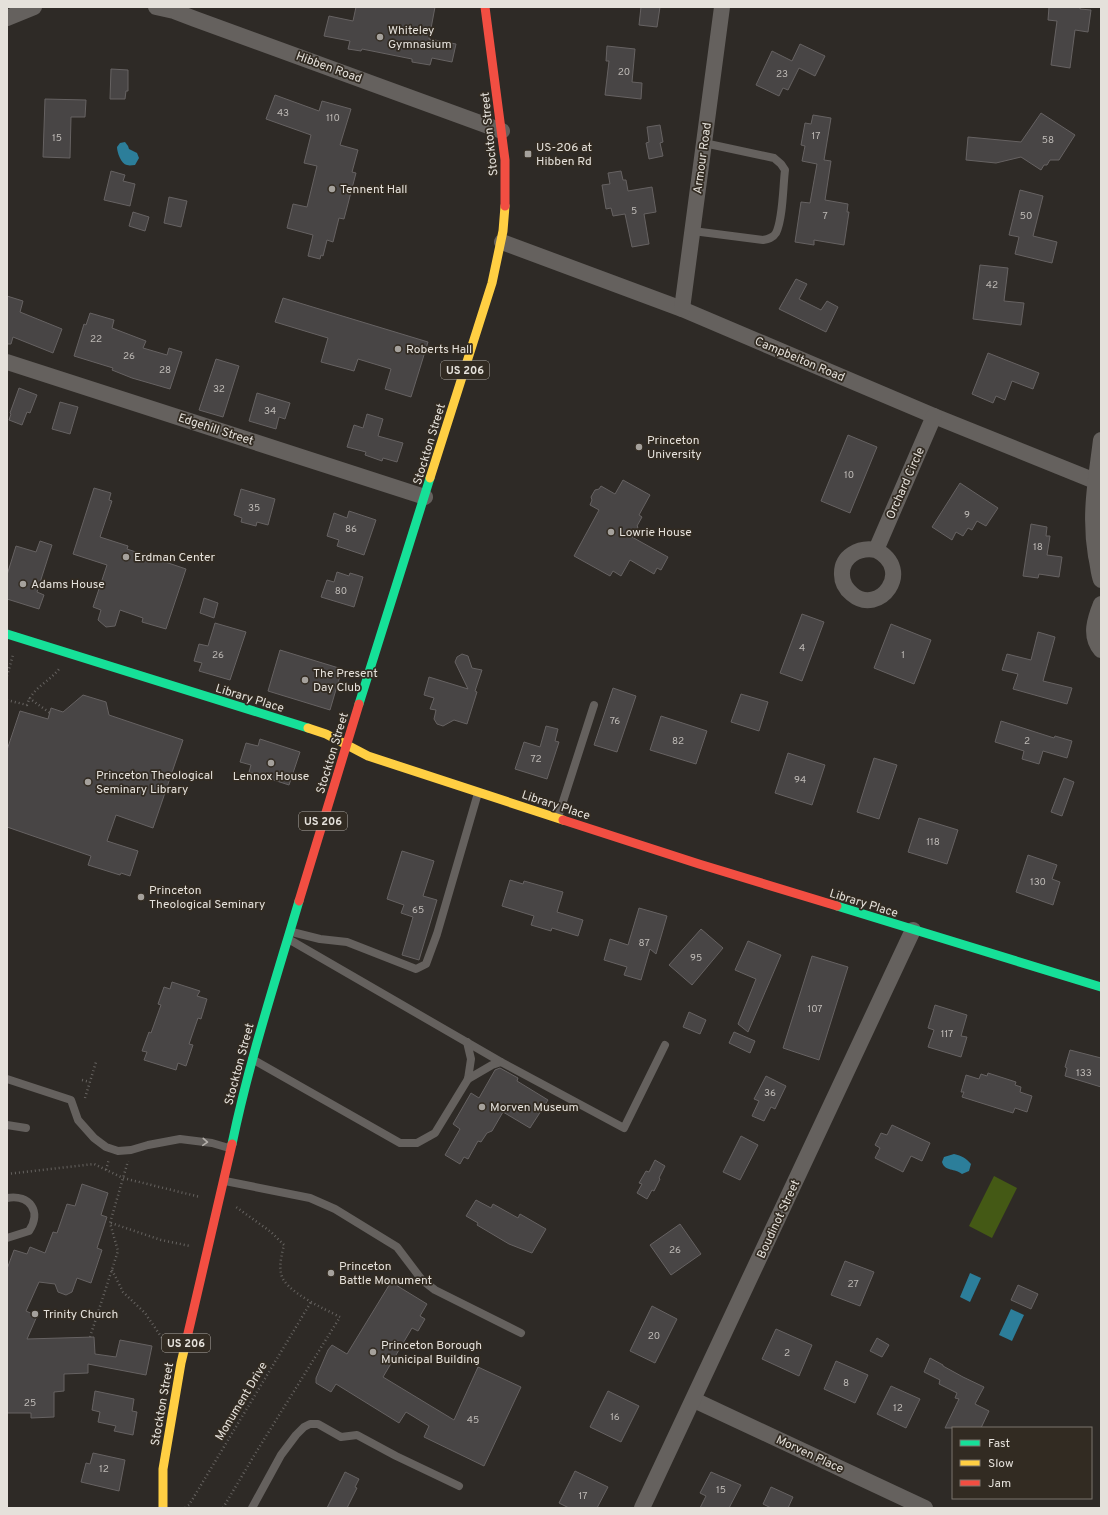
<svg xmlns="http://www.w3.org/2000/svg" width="1108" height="1515" viewBox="0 0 1108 1515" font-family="Overpass,sans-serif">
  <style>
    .pitch { fill: #445915 }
    .water { fill: #2c7e9a }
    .building { fill: #484545; stroke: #666262 }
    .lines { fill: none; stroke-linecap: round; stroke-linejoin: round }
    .path { stroke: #666360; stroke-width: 2.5; stroke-dasharray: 1 3; stroke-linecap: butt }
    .lane { stroke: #65615e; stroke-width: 8 }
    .street { stroke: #65615e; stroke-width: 16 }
    .fast { stroke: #16e098; stroke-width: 9 }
    .slow { stroke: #ffcf43; stroke-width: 9 }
    .jam { stroke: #f24e42; stroke-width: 9 }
    .oneway { stroke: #b2aea9 }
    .poi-dot { fill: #a5a19c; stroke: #322b22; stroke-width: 1.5 }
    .labels { text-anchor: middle; stroke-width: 3.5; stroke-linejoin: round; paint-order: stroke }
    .number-label { font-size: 10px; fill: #bebab6 }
    .shield { fill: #322b22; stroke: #afaaa4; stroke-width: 1 }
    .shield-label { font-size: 11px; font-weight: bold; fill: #e5e1db }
    .poi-label { font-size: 12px; fill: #e5e1db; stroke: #322b22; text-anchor: start }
    .street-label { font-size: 12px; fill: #e5e1db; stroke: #322b22 }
  </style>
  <rect width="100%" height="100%" fill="#2e2a26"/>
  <polygon class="pitch" points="994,1176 1017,1188 992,1238 969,1226"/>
  <g class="water">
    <path d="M125,142L128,146L129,149L137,153L139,158L135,165C132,165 130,166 127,165C121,164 117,152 117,147L120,143Z"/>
    <path d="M954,1154C962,1156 966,1158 971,1164L969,1171L962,1174C955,1168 945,1172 942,1162L944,1157Z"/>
    <polygon points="970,1273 981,1278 970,1302 960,1297"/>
    <polygon points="1011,1309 1024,1315 1012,1341 999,1335"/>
  </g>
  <g class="building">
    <polygon points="356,7 435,7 429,39 456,44 452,62 432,58 430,65 412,62 412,59 362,49 361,51 348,49 350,41 324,36 329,16 353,21"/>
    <polygon points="641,7 660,7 657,27 639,25"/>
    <polygon points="1049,7 1080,7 1080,9 1091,10 1088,32 1075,30 1070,68 1051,65 1057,21 1048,20"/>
    <polygon points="800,44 825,56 815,76 799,68 788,90 783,88 779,96 756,85 772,51 792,61"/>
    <polygon points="607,46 635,49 632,82 642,83 641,99 605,95 609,61 606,61"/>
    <polygon points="111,69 128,70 128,91 126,91 125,99 110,99"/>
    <polygon points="275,95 319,111 322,101 351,109 340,145 358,150 352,172 356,173 344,219 339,218 333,242 327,240 323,256 321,255 320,259 308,256 313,235 287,228 293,204 307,207 317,166 304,163 311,135 266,119"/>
    <polygon points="45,99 86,100 85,117 71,117 70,158 43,157"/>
    <polygon points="1041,113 1075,135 1059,160 1050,160 1047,165 1044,165 1041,170 1021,157 996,163 966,160 968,137 1021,142"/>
    <polygon points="813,115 831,118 824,160 831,161 825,200 848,204 847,212 849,212 844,245 814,240 814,245 795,242 801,202 810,203 817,164 802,161 805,146 801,145 805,123 811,124"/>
    <polygon points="660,125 663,142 660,143 663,156 649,159 646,143 649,142 647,127"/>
    <polygon points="111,171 125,175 123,181 135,184 130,206 104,200"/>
    <polygon points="621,171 623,180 626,180 628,191 652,187 656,212 644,214 649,244 632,247 625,214 613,216 611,208 606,209 602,185 610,184 608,173"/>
    <polygon points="1020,190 1043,196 1033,236 1057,242 1052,263 1015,254 1019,237 1009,235"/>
    <polygon points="169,197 187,201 181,227 164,223"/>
    <polygon points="133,212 149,217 145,231 129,226"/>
    <polygon points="980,265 1008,268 1004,301 1024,303 1021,325 973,319"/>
    <polygon points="796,279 807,284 799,299 821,310 827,301 838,307 826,332 779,309"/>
    <polygon points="7,296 23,301 20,312 62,329 53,353 13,337 11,344 7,344"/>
    <polygon points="283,298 428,342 411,397 385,389 391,369 358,359 354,371 321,362 328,338 275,322"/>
    <polygon points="90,313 114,320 112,328 146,341 143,348 167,355 169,348 182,352 170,389 132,378 112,370 113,368 74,356 84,324 86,325"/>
    <polygon points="988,353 1039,373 1033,389 1012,381 1005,400 996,396 993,403 972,394"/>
    <polygon points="216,359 239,366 223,417 199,410"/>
    <polygon points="19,388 37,395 30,413 27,412 22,425 9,420 11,414 10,413"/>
    <polygon points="257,393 290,403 285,419 279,417 276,429 249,421"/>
    <polygon points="60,402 78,407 70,434 52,429"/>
    <polygon points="367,414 383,419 378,436 403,443 397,462 383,458 382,461 365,455 366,452 347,447 354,425 363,428"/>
    <polygon points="848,435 877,447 850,513 821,501"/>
    <polygon points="623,480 650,495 639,515 642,517 637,526 638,527 632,537 668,557 661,570 657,568 654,574 630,560 621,576 613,571 610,576 574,556 599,510 590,505 592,500 591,497 595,490 599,489 601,486 615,494"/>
    <polygon points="960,483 998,508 986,526 977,521 972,530 968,528 963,536 956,532 952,540 932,527"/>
    <polygon points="94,488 111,493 109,500 112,501 100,537 128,546 127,549 186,569 166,629 142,622 143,618 120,610 115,626 106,627 98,620 101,610 93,607 107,565 73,554"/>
    <polygon points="241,489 275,499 268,525 257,522 256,526 241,522 242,518 234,515"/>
    <polygon points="349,511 376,520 364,555 337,546 339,540 327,536 334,513 347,518"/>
    <polygon points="1031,524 1047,527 1046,536 1050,536 1047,555 1062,557 1059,577 1039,574 1038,578 1023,576"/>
    <polygon points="40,541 52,545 37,592 44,595 39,609 7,599 7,575 16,546 36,552"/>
    <polygon points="337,572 349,576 350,573 363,577 354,607 321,597 327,580 334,582"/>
    <polygon points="204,598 218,603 214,618 200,613"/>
    <polygon points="802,614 824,622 802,681 780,673"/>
    <polygon points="215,623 246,632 230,680 199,671 202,663 194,661 199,644 208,646"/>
    <polygon points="891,624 931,640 914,684 874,668"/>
    <polygon points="1038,632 1055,637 1043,681 1072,688 1067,704 1013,689 1018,674 1002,670 1007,654 1031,660"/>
    <polygon points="280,650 342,669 330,710 268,691"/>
    <polygon points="462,654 468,656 472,668 482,670 475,691 477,692 467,724 454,720 443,726 437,724 434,719 436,710 430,709 434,698 424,695 429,677 468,689 455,662 457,657"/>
    <polygon points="613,688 636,696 617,752 594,745"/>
    <polygon points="741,694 768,702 759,731 731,722"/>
    <polygon points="83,695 106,702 109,715 183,740 153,828 116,815 107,841 138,851 130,876 121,873 120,875 88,865 91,856 7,827 7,750 20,711 48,719 51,708 63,712"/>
    <polygon points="661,716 707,731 696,764 650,750"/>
    <polygon points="1001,721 1054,738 1055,736 1072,741 1067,758 1043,751 1039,764 1022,759 1024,751 995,742"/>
    <polygon points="546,726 558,729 555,741 559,742 547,779 515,769 524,742 540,747"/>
    <polygon points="260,739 300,752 289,785 249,772 251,765 240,762 246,743 258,746"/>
    <polygon points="788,753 825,765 812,805 775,793"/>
    <polygon points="874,758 897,765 879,819 857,812"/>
    <polygon points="1064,778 1074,782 1062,816 1051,812"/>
    <polygon points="919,818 958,830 947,864 908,852"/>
    <polygon points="402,851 434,861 423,896 437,900 419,960 402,955 413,917 401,913 404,905 387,899"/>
    <polygon points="1028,855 1057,865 1052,879 1060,882 1053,905 1016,892"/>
    <polygon points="510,880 523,884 524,881 563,892 557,912 583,920 578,936 552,928 551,931 531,925 534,916 502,906"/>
    <polygon points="639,908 667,916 656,954 650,949 641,980 624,975 627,967 604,960 610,939 628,945"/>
    <polygon points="701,929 723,948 692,985 669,965"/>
    <polygon points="748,941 781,955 748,1032 738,1024 756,979 735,970"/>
    <polygon points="812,956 848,967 819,1060 783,1048"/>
    <polygon points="172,982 200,991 197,996 207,999 201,1019 198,1018 189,1044 193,1045 186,1066 178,1063 176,1070 144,1060 147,1052 142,1051 149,1032 151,1033 161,1005 158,1004 164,987 170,989"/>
    <polygon points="935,1005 967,1015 961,1036 967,1037 961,1057 928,1047 934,1030 928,1028"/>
    <polygon points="689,1012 706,1020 700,1034 683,1027"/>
    <polygon points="734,1032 755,1041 750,1053 729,1043"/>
    <polygon points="1070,1050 1101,1058 1101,1087 1065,1076 1067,1068 1065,1067"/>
    <polygon points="500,1068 518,1078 517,1081 548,1100 530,1128 503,1112 492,1131 487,1133 481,1142 478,1141 468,1159 464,1157 460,1164 445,1155 460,1129 453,1124 471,1093 479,1098 495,1070"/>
    <polygon points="988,1073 1016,1082 1015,1085 1021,1087 1020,1092 1032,1096 1027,1112 1015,1108 1013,1113 962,1097 964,1092 961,1092 966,1075 979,1079 981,1074 987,1076"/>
    <polygon points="766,1076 786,1086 775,1109 771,1107 764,1121 752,1116 759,1101 754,1099"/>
    <polygon points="892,1125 930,1143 922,1161 911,1156 903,1172 875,1158 880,1148 875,1145 881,1133 887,1135"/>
    <polygon points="741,1136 758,1145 740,1180 723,1172"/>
    <polygon points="655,1160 665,1166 659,1178 660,1179 654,1191 652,1190 647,1199 637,1193 642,1184 639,1183 646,1171 649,1172"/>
    <polygon points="82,1184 108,1193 101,1215 107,1217 97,1248 102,1250 91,1283 77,1278 72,1292 66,1295 58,1292 55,1284 39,1282 26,1311 37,1316 27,1339 94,1337 95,1354 116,1357 120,1340 152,1346 146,1375 88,1364 88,1373 64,1374 64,1391 54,1392 54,1417 31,1418 31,1413 7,1413 7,1269 14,1250 27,1254 30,1247 45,1253 53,1232 57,1233 67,1204 75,1206"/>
    <polygon points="476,1200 491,1208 493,1204 518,1218 520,1214 546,1229 532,1253 509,1244 477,1225 478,1223 466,1216"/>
    <polygon points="680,1224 701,1254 671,1275 650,1245"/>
    <polygon points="845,1261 874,1272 860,1306 831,1295"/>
    <polygon points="391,1282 427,1304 420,1316 425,1319 418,1331 412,1328 383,1377 454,1420 478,1367 521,1387 484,1466 424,1437 429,1426 406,1412 399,1423 336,1384 331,1392 316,1383 316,1378 328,1350 332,1345 347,1354"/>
    <polygon points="1018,1285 1038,1294 1031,1309 1011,1300"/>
    <polygon points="652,1306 677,1319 655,1363 630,1351"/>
    <polygon points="776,1329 812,1345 799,1376 762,1359"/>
    <polygon points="877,1338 889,1345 882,1357 870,1351"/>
    <polygon points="930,1358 943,1365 943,1366 963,1377 984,1387 975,1404 989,1411 981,1428 945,1428 959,1399 955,1398 957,1393 939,1384 940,1380 924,1372"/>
    <polygon points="836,1361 868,1375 855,1403 824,1389"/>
    <polygon points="891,1386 920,1399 906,1428 877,1414"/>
    <polygon points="95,1391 134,1399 132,1411 137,1412 133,1435 114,1431 116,1426 98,1422 100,1412 92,1410"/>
    <polygon points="608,1391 639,1406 621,1442 590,1427"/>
    <polygon points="93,1453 125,1460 119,1491 81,1482 86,1463 90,1464"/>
    <polygon points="575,1471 608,1487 597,1508 569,1508 559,1503"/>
    <polygon points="345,1472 359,1479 355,1487 357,1488 347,1508 327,1508"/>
    <polygon points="711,1472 741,1485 729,1508 700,1508 706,1496 700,1493"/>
    <polygon points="771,1487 793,1497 788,1508 771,1508 763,1504"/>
  </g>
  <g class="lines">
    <g class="path">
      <polyline points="7,676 13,655"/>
      <polyline points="29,698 50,713"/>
      <path d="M7,700L27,705C32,688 49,682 59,669"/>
      <polyline points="82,1080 90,1082"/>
      <polyline points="85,1098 96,1062"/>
      <polyline points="106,1170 109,1159"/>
      <polyline points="7,1174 94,1164 123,1178 200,1197"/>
      <polyline points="111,1223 161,1240 190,1246"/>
      <polyline points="112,1270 123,1292 145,1313 162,1338 167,1339"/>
      <polyline points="90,1337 118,1251 110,1223 128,1161"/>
      <polyline points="185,1508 189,1505 311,1302"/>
      <path d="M223,1508L255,1454L340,1317C325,1309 283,1291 281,1273C279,1265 282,1253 284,1245L271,1232L236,1207"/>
    </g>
    <g class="lane">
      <path d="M693,231L763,240C768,239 773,238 776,233C783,219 783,186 785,170L781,164L774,158L704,143"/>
      <polyline points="558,817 594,705"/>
      <polyline points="292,932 320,939 347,942 416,969 426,964 437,934 478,793"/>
      <polyline points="290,940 501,1062 624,1128 665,1045"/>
      <polyline points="252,1059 400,1143 417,1143 435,1133 468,1079 471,1059 467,1042"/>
      <polyline points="7,1079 71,1100 78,1120 94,1138 106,1147 118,1151 131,1150 148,1145 180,1139 212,1143 229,1148"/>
      <polyline points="468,1079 492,1065 501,1062"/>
      <polyline points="7,1125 26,1128"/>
      <polyline points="225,1181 310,1198 335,1209 397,1247 422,1280 435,1290 521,1333"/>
      <path d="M7,1198C30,1194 42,1212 29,1231L7,1238"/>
      <polyline points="252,1508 281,1455 296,1435 304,1427 310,1424 318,1424 341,1437 357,1435 396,1456 459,1486"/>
    </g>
    <g class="street">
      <polyline points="156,7 174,11 195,19 502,131"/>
      <polyline points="7,18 34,7"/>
      <polyline points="502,242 682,309 934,416 1095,481"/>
      <polyline points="682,309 722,7"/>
      <polyline points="7,362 425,497"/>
      <path d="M1101,440C1096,481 1089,514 1096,556C1098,563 1098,572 1101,580"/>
      <path d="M876,550C915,570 879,617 852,594C846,589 842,583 842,575C841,556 859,547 876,550L934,416"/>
      <path d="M1101,604C1095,619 1089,636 1101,650"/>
      <polyline points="694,1400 925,1508"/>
      <polyline points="642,1508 913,930"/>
    </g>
    <g class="fast">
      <polyline points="7,634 308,728"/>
      <polyline points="359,704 430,478"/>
      <polyline points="837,906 1101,987"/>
      <path d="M232,1144C249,1062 275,982 299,901"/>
    </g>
    <g class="slow">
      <polyline points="430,478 492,283 503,231 505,206"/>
      <polyline points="308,728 326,734 368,756 563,820"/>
      <polyline points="163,1508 163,1469 181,1363 186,1342"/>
    </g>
    <g class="jam">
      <polyline points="485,7 505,160 505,206"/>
      <polyline points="563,820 699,864 837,906"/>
      <polyline points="299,901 359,704"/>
      <polyline points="186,1342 232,1144"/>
    </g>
  </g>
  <defs><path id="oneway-chevron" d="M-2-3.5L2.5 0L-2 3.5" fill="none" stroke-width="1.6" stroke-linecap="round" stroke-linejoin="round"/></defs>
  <use class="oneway" href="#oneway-chevron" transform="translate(205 1142) rotate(4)"/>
  <g class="poi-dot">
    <circle cx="380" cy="37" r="4"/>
    <rect x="524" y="150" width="8" height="8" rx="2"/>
    <circle cx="332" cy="189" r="4"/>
    <circle cx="398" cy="349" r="4"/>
    <circle cx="639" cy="447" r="4"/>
    <circle cx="611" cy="532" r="4"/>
    <circle cx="126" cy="557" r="4"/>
    <circle cx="23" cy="584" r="4"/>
    <circle cx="305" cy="680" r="4"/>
    <circle cx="271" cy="763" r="4"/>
    <circle cx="88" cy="782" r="4"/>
    <circle cx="141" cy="897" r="4"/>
    <circle cx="482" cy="1107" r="4"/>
    <circle cx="331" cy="1273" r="4"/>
    <circle cx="35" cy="1314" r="4"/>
    <circle cx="373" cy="1352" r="4"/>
  </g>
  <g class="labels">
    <g class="number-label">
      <text x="624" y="75">20</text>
      <text x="782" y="77">23</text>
      <text x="283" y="116">43</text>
      <text x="333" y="121">110</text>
      <text x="816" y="139">17</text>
      <text x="57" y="141">15</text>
      <text x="1048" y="143">58</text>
      <text x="634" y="214">5</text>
      <text x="825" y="219">7</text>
      <text x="1026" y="219">50</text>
      <text x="992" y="288">42</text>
      <text x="96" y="342">22</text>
      <text x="129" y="359">26</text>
      <text x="165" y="373">28</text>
      <text x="219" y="392">32</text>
      <text x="270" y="414">34</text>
      <text x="849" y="478">10</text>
      <text x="254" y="511">35</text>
      <text x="967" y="518">9</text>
      <text x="351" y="532">86</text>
      <text x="1038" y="550">18</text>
      <text x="341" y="594">80</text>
      <text x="802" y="651">4</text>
      <text x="218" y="658">26</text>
      <text x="903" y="658">1</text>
      <text x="615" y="724">76</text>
      <text x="678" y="744">82</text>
      <text x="1027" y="744">2</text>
      <text x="536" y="762">72</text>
      <text x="800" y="783">94</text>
      <text x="933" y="845">118</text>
      <text x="1038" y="885">130</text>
      <text x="418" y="913">65</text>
      <text x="644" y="946">87</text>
      <text x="696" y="961">95</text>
      <text x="815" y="1012">107</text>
      <text x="947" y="1037">117</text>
      <text x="1084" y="1076">133</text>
      <text x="770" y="1096">36</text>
      <text x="675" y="1253">26</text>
      <text x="853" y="1287">27</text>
      <text x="654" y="1339">20</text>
      <text x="787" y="1356">2</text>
      <text x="846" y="1386">8</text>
      <text x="30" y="1406">25</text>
      <text x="898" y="1411">12</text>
      <text x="615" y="1420">16</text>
      <text x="473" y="1423">45</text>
      <text x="104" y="1472">12</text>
      <text x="721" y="1493">15</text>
      <text x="583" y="1499">17</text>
    </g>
    <g class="shield">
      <rect x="441" y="361" width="48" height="18" rx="3"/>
      <rect x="299" y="812" width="48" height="18" rx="3"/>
      <rect x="162" y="1334" width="48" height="18" rx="3"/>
    </g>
    <g class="shield-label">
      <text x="465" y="374">US 206</text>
      <text x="323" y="825">US 206</text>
      <text x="186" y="1347">US 206</text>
    </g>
    <g class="poi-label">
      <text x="388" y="34">Whiteley<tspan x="388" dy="14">Gymnasium</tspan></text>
      <text x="536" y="151">US-206 at<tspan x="536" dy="14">Hibben Rd</tspan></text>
      <text x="340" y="193">Tennent Hall</text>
      <text x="406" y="353">Roberts Hall</text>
      <text x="647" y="444">Princeton<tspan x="647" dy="14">University</tspan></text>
      <text x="619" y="536">Lowrie House</text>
      <text x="134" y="561">Erdman Center</text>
      <text x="31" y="588">Adams House</text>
      <text x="313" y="677">The Present<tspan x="313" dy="14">Day Club</tspan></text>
      <text x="96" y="779">Princeton Theological<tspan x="96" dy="14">Seminary Library</tspan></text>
      <text x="271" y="780" text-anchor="middle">Lennox House</text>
      <text x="149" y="894">Princeton<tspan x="149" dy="14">Theological Seminary</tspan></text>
      <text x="490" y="1111">Morven Museum</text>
      <text x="339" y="1270">Princeton<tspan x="339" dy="14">Battle Monument</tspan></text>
      <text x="43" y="1318">Trinity Church</text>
      <text x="381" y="1349">Princeton Borough<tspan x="381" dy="14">Municipal Building</tspan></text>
    </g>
    <g class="street-label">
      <text transform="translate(329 67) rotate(20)" y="4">Hibben Road</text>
      <text transform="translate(489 134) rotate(-96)" y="4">Stockton Street</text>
      <text transform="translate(702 158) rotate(-82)" y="4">Armour Road</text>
      <text transform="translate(800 359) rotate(23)" y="4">Campbelton Road</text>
      <text transform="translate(216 429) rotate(18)" y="4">Edgehill Street</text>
      <text transform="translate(429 444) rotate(-73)" y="4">Stockton Street</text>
      <text transform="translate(905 483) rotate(-66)" y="4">Orchard Circle</text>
      <text transform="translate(250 698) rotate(17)" y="4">Library Place</text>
      <text transform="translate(332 753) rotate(-73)" y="4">Stockton Street</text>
      <text transform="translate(556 805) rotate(18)" y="4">Library Place</text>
      <text transform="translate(864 903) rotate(17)" y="4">Library Place</text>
      <text transform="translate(239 1064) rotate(-75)" y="4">Stockton Street</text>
      <text transform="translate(778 1219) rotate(-65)" y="4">Boudinot Street</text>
      <text transform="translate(241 1401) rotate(-59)" y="4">Monument Drive</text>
      <text transform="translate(162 1404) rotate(-80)" y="4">Stockton Street</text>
      <text transform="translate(810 1454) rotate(25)" y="4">Morven Place</text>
    </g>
  </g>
  <rect width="1108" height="1515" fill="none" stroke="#e5e1db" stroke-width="16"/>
  <rect x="952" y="1427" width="140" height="72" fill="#322b22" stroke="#7a746c"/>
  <rect x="960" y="1440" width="20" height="6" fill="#16e098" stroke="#7a746c"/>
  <text x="988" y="1447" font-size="12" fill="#e5e1db">Fast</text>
  <rect x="960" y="1460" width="20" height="6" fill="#ffcf43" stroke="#7a746c"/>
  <text x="988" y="1467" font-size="12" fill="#e5e1db">Slow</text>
  <rect x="960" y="1480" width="20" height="6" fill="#f24e42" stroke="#7a746c"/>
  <text x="988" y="1487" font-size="12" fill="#e5e1db">Jam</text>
</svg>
